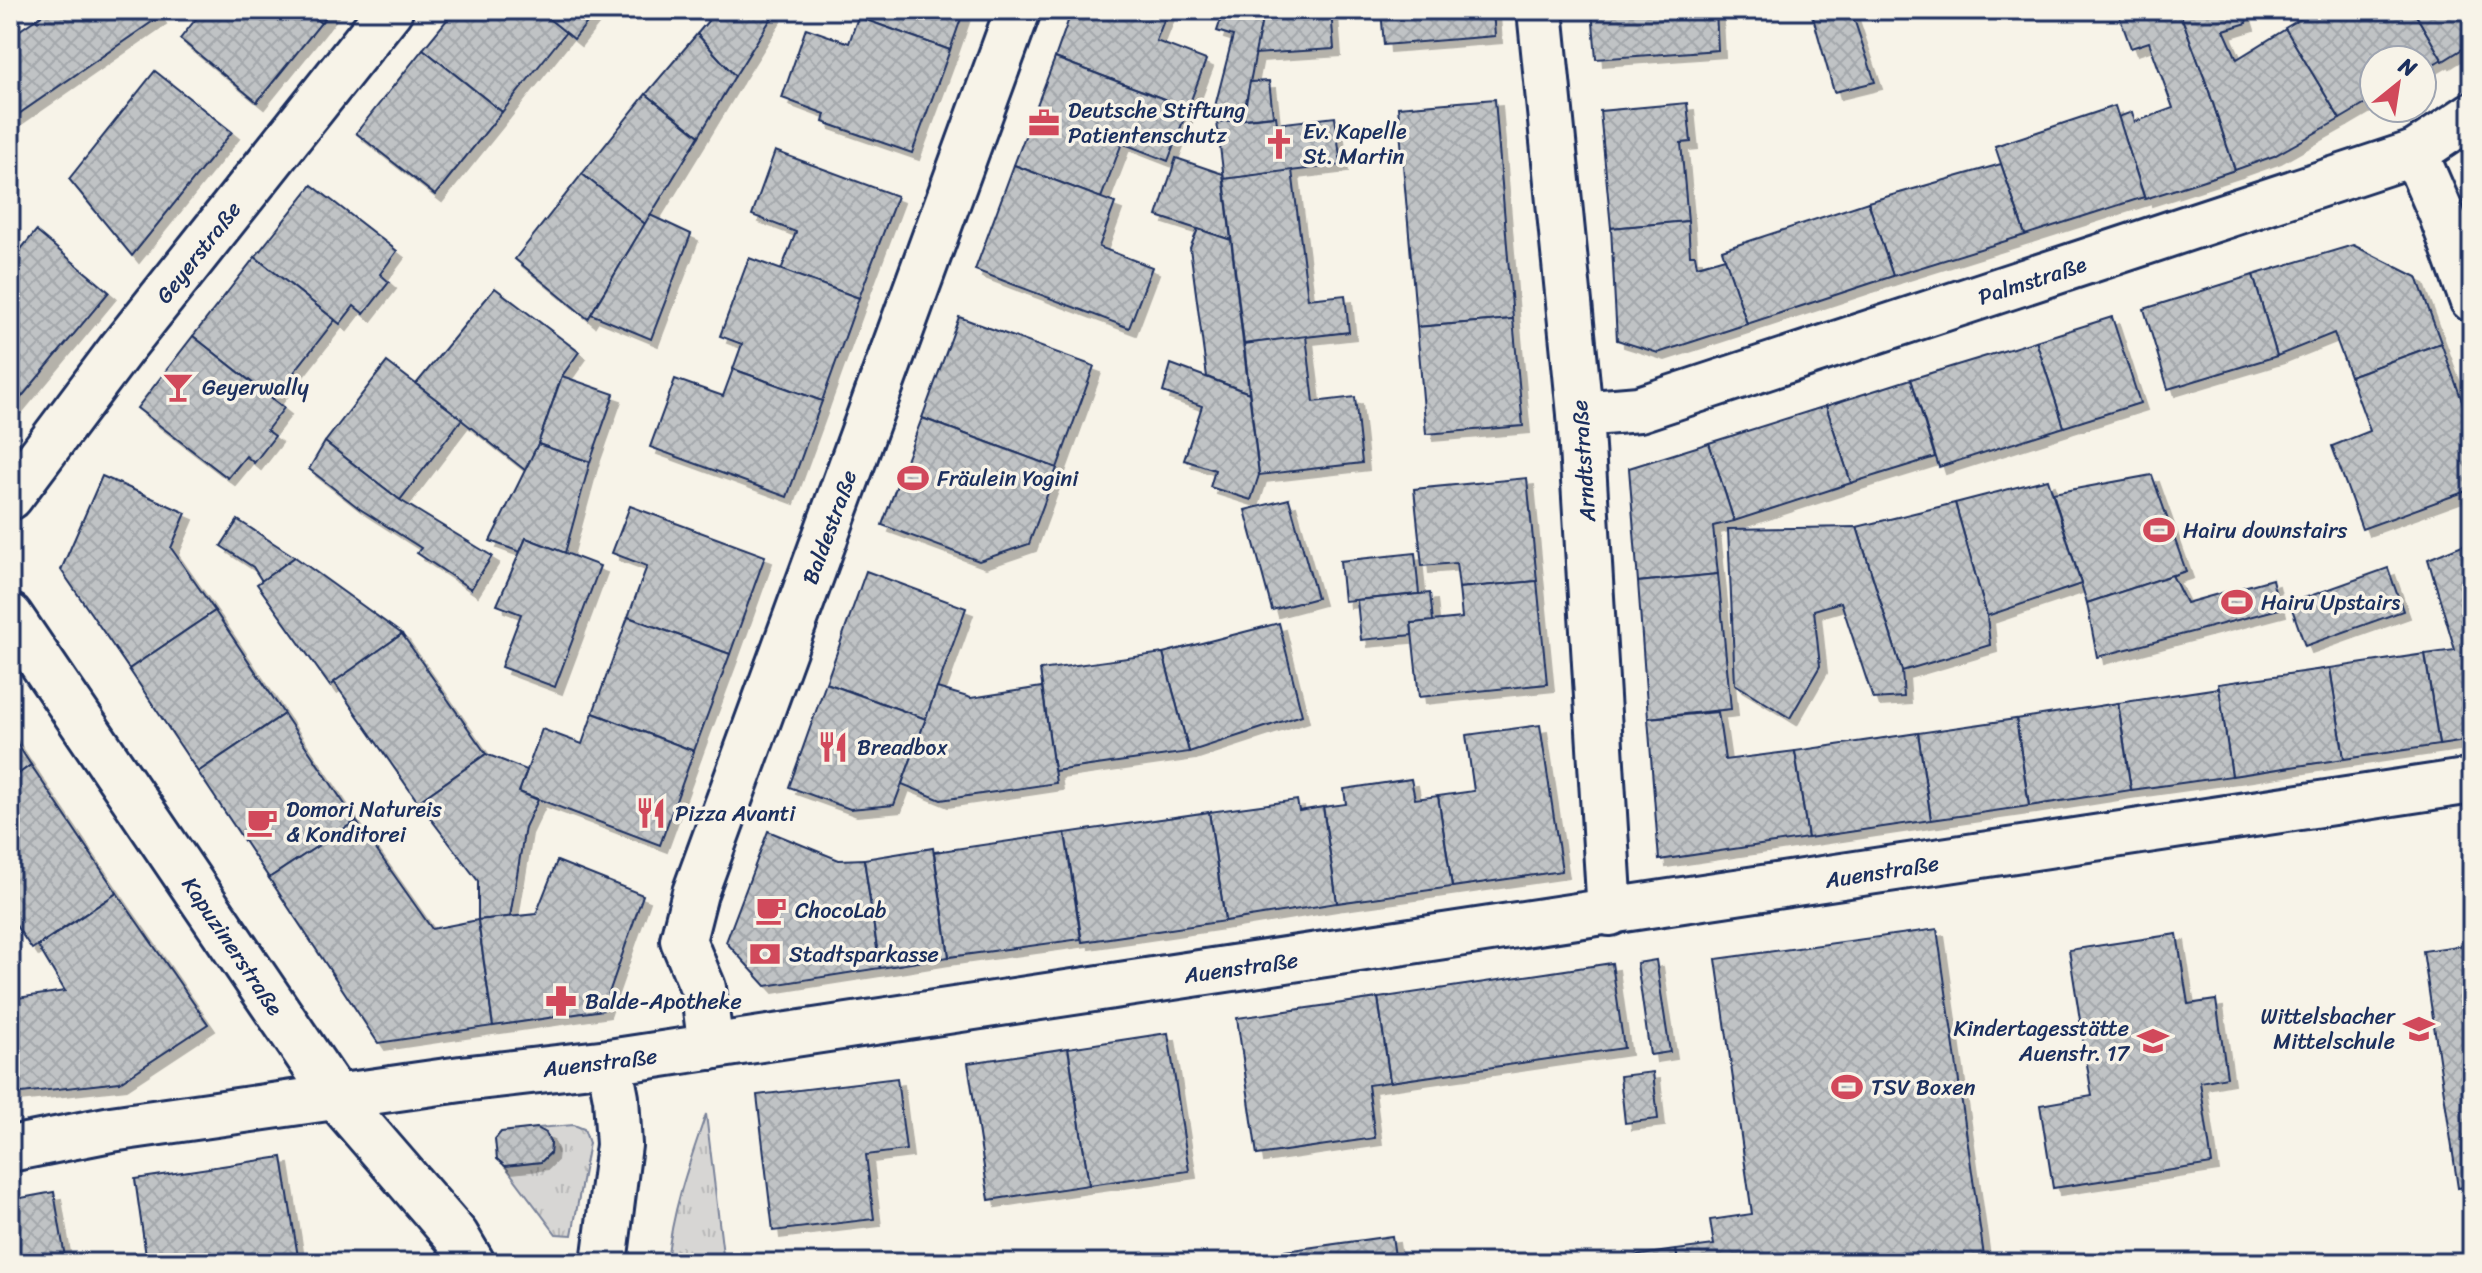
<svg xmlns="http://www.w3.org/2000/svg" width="2482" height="1273" viewBox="0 0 2482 1273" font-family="Sriracha,sans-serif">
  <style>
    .grass { fill: url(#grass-tufts); stroke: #798299; stroke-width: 2 }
    .building { fill: url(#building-cross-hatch); stroke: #1b2f5e; stroke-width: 2; filter: url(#shadow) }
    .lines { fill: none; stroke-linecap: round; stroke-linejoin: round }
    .minor-casing { stroke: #1b2f5e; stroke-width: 50 }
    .major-casing { stroke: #1b2f5e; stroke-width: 50 }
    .minor { stroke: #f7f3e8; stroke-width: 44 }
    .major { stroke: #f7f3e8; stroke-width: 44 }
    .labels { text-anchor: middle; stroke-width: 7; stroke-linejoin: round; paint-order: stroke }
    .poi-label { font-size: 22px; fill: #1b2f5e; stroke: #f7f3e8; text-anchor: start }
    .street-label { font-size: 22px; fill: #1b2f5e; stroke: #f7f3e8 }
  </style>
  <defs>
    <pattern id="grass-tufts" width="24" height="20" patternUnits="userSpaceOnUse" patternTransform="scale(2)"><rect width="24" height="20" fill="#d7d6d4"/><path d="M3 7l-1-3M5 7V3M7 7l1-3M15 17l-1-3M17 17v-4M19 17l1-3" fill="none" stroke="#b8b8b8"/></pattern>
    <pattern id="building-cross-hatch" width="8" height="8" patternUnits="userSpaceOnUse" patternTransform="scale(2)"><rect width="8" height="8" fill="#c0c3c5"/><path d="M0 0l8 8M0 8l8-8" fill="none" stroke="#a4a8ac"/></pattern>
    <filter id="shadow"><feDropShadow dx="7" dy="7" stdDeviation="0" flood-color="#0004"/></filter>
  </defs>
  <rect width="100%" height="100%" fill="#f7f3e8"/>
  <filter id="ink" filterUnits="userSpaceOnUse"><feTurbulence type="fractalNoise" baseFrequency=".0125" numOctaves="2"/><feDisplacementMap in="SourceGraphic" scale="16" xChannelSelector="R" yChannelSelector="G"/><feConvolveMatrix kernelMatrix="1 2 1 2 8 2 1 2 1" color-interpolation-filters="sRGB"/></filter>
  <g filter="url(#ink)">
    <g class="grass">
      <path d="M706,1114L724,1263H667C672,1211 689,1163 706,1114Z"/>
      <polygon points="574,1125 584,1129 589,1143 572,1235 556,1234 505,1166 541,1162 550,1154 551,1144 537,1128"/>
    </g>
    <g class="building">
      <polygon points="49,10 154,10 159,17 10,120 10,37"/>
      <polygon points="203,10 305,10 321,23 257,102 180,39"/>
      <polygon points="305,10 331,10 321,23"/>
      <polygon points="455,10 538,10 566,32 502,112 423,49"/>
      <polygon points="538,10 597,10 574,39"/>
      <polygon points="698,10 767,10 774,14 735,76 697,34 708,21"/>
      <polygon points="861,10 964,10 950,50 858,17"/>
      <polygon points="1072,10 1168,10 1156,41 1206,60 1188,108 1055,58"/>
      <polygon points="1224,10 1264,10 1243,119 1217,122 1212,118 1233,36 1217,31"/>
      <polygon points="1264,10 1331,10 1334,49 1255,54"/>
      <polygon points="1381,10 1493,10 1495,36 1384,45"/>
      <polygon points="1592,10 1716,10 1718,50 1596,59"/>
      <polygon points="1811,10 1851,10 1875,82 1834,92"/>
      <polygon points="2117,10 2179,10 2207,85 2235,170 2145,199 2118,117 2132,112 2135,122 2173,108 2149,42 2131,48"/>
      <polygon points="2179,10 2243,10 2247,23 2224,30 2237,59 2286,29 2340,119 2274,156 2235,170 2207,85"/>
      <polygon points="2297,10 2413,10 2442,59 2422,71 2422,60 2374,60 2374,99 2340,119 2285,28 2302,18"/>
      <polygon points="2413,10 2472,10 2472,43 2443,61"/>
      <polygon points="858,17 950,50 912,153 823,122 825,114 782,98 806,28 849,43"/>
      <polygon points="697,34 735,76 699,136 646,94"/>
      <polygon points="423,49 502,112 435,195 356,133"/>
      <polygon points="1055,58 1188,108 1168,161 1122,143 1101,198 1014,165"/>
      <polygon points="155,71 232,132 132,256 69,179"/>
      <polygon points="1269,81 1273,116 1243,119 1250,82"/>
      <polygon points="646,94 699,136 645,224 582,174"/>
      <polygon points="1495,99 1513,319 1417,327 1398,107"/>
      <polygon points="1687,103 1691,142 1681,143 1688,221 1611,228 1600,111"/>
      <polygon points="2115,106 2144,197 2025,235 1995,146"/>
      <polygon points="1276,116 1277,124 1335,117 1341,165 1224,179 1217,122"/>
      <polygon points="775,151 897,196 859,298 781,270 796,232 752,215"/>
      <polygon points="1176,158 1223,174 1231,240 1157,216"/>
      <polygon points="2001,164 2025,235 1893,276 1868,202"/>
      <polygon points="1014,165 1115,203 1099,247 1152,267 1129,328 975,270"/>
      <polygon points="1292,170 1308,299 1345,295 1349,332 1244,344 1224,179"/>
      <polygon points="582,174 645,224 588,319 515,259"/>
      <polygon points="312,185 397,251 380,274 389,282 364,314 354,306 340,324 255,257"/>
      <polygon points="1868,202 1893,276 1747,324 1722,250"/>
      <polygon points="650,215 691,234 651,339 591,314"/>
      <polygon points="1688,221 1690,255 1695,255 1697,266 1725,258 1747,324 1658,353 1617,340 1611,228"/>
      <polygon points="1198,229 1231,240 1249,393 1207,377 1190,248"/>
      <polygon points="36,231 109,292 10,411 10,262"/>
      <polygon points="2353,245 2417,277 2441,343 2350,376 2334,333 2277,356 2253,275"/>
      <polygon points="255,257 335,320 273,399 193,336"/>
      <polygon points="749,258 859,298 822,401 733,369 742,344 720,336"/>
      <polygon points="2253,275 2277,356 2168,389 2144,309"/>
      <polygon points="495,288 579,352 562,376 538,444 526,471 416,384"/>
      <polygon points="959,317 1094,366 1057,468 922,418"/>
      <polygon points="2112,317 2140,403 2064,427 2036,341"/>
      <polygon points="1513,319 1523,426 1426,434 1417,327"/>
      <polygon points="193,336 284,408 267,430 275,436 254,463 246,456 228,478 137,408"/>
      <polygon points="1306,336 1314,402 1355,397 1362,463 1259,475 1244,344"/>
      <polygon points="2036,341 2064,427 1939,467 1911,379"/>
      <polygon points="2441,343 2472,428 2472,489 2362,529 2332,446 2370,431 2350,376"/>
      <polygon points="387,362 462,419 400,500 325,442"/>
      <polygon points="1171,364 1249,393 1259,475 1251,500 1210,487 1215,470 1184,460 1202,406 1163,392"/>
      <polygon points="733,369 822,401 787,497 650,447 675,379 723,396"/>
      <polygon points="562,376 614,394 590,462 538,444"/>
      <polygon points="1911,379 1935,457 1851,483 1826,406"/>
      <polygon points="1826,406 1851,483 1734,521 1709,443"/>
      <polygon points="922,418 1057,468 1029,544 979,561 882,525"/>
      <polygon points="325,442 400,500 492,556 471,589 417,553 421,548 360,509 309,469"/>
      <polygon points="1709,443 1734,521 1713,526 1718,574 1638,582 1629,468"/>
      <polygon points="538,444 590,462 565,553 526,538 520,552 490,541"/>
      <polygon points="2152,475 2186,571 2087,603 2053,493"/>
      <polygon points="102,476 186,513 171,548 215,611 129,669 61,570"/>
      <polygon points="1527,478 1537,581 1459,588 1456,563 1422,566 1414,489"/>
      <polygon points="2048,479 2081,584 1987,616 1955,503"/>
      <polygon points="1289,499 1317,598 1272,610 1245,510"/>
      <polygon points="1955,503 1987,616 1990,645 1902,671 1857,527"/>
      <polygon points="630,506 765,556 730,654 628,617 647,566 612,553"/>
      <polygon points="238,520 295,557 262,581 253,567 221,546"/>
      <polygon points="1857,527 1902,671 1904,697 1873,699 1841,602 1814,610 1820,666 1790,718 1735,684 1728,529"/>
      <polygon points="526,538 600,566 555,687 501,667 521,614 497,605"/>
      <polygon points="2472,541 2472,740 2439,745 2425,654 2455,650 2428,559"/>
      <polygon points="1415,553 1419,594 1344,601 1340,561"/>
      <polygon points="295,557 402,634 330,686 257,584"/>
      <polygon points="2388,568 2403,611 2305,646 2290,603"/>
      <polygon points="866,571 966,608 926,719 826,683"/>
      <polygon points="1718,574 1731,709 1648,718 1638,582"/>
      <polygon points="2172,575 2186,603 2272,579 2279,609 2097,657 2087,603"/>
      <polygon points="1537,581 1547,684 1419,697 1411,623 1462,618 1459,588"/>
      <polygon points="1430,593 1433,621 1411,623 1412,635 1361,640 1357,600"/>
      <polygon points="215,611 284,714 198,772 129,669"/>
      <polygon points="628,617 730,654 694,751 593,713"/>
      <polygon points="1279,623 1302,715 1189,752 1163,653"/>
      <polygon points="402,634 486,754 418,802 334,682"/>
      <polygon points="1163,653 1189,752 1054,771 1040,670"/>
      <polygon points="2425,654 2439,745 2344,759 2330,668"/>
      <polygon points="2330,668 2344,759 2232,776 2218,684"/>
      <polygon points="826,683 926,719 894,805 850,809 789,787"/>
      <polygon points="1042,687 1056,783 941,800 902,784 937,688 971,698"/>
      <polygon points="2219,688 2232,776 2131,790 2118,703"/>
      <polygon points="2118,703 2131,790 2029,806 2016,719"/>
      <polygon points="1718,712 1725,760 1795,751 1808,838 1659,860 1648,718"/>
      <polygon points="593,713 694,751 660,845 519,792 542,729 582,744"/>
      <polygon points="284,714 356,821 269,878 198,772"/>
      <polygon points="2016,719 2029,806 1931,820 1918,733"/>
      <polygon points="1540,725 1562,871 1452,887 1438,796 1474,791 1466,735"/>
      <polygon points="10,733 31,765 10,780"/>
      <polygon points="1918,733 1931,820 1808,838 1795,751"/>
      <polygon points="486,754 527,770 519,792 538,800 525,827 510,917 478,920 478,881 418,802"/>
      <polygon points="31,765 117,893 32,949 10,917 10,780"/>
      <polygon points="1411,779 1415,799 1438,796 1452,887 1337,903 1323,807 1346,804 1344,789"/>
      <polygon points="1297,800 1299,811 1323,807 1337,903 1225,921 1209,812"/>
      <polygon points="1209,812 1225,921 1082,942 1065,833"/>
      <polygon points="356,821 432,929 478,920 493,1026 378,1043 269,878"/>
      <polygon points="768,831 839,860 864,859 880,968 766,986 726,942"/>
      <polygon points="1065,833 1081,939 949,957 934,852"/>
      <polygon points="933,848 949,957 880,968 864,859"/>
      <polygon points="557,861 643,895 603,1010 493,1026 478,920 536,914"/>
      <polygon points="117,893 208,1024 120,1082 13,1094 10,1070 10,999 65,991 38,946"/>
      <polygon points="1937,929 1985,1263 1678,1263 1676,1250 1714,1245 1710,1220 1752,1214 1716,959"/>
      <polygon points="2177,934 2188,1004 2216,1000 2227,1077 2200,1082 2212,1164 2053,1188 2040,1105 2092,1096 2069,950"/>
      <polygon points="2472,944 2472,1186 2458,1188 2423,951"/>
      <polygon points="1656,960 1670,1052 1650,1055 1637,963"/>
      <polygon points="1612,963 1624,1048 1390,1082 1378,998"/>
      <polygon points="1378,998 1390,1082 1368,1085 1375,1138 1257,1155 1237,1018"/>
      <polygon points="1168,1033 1189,1171 1089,1185 1068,1048"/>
      <polygon points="1068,1048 1089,1185 989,1200 968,1063"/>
      <polygon points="1653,1072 1658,1119 1625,1123 1620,1076"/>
      <polygon points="897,1078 906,1150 866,1155 874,1219 773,1231 757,1095"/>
      <polygon points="537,1128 546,1133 551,1144 550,1153 541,1162 505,1166 497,1159 495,1139 501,1132"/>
      <polygon points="282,1157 299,1263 147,1263 135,1179"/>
      <polygon points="54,1192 66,1263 10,1263 10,1200"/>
      <polygon points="1392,1236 1396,1263 1250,1263 1249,1256"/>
      <polygon points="1676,1250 1678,1263 1585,1263"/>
    </g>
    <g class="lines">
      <defs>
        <g id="minor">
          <polyline points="1540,10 1580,414 1610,913"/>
          <polyline points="2415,153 2441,213 2472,299"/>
          <polyline points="1580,414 1639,409 2415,153 2472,115"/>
          <polyline points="10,497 121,349 390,10"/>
          <polyline points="711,1047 703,988 683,940 695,893 1018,10"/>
        </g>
        <g id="major">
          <polyline points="10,616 336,1097 456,1236 472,1263"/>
          <polyline points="10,1149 111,1129 461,1079 609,1062 2472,781"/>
          <polyline points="604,1263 619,1145 616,1098 609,1062"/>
        </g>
      </defs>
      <use href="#minor" class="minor-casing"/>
      <use href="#major" class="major-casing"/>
      <use href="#minor" class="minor"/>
      <use href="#major" class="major"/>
    </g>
  </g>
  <defs>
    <symbol id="office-bare" viewBox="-9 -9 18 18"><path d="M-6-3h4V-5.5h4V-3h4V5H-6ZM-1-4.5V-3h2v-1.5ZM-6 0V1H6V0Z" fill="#d1495b" stroke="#f7f3e8" stroke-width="2.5" paint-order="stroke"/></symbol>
    <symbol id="church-bare" viewBox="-9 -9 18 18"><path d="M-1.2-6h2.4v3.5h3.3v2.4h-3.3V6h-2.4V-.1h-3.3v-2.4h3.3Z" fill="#d1495b" stroke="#f7f3e8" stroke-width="2.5" paint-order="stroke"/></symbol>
    <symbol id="bar-bare" viewBox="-9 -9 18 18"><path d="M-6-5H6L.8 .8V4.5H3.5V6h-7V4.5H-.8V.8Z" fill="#d1495b" stroke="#f7f3e8" stroke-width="2.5" paint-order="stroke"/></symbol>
    <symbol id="stadium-bare" viewBox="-9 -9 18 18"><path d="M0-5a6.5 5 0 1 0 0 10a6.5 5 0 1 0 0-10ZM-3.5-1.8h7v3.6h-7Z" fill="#d1495b" stroke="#f7f3e8" stroke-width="2.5" paint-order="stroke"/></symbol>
    <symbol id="restaurant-bare" viewBox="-9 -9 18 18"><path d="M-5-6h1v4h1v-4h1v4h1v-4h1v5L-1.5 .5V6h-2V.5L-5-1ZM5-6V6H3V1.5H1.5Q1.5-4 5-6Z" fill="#d1495b" stroke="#f7f3e8" stroke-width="2.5" paint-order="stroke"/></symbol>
    <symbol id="cafe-bare" viewBox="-9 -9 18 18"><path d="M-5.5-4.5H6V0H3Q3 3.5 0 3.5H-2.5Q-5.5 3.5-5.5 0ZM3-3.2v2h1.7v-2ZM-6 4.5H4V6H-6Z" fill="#d1495b" stroke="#f7f3e8" stroke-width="2.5" paint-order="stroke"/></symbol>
    <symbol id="bank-bare" viewBox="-9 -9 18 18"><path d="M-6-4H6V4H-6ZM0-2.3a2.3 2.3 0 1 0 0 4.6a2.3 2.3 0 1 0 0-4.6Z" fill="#d1495b" stroke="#f7f3e8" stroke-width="2.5" paint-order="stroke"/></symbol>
    <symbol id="pharmacy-bare" viewBox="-9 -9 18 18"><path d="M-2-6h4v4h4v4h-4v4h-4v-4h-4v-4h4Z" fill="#d1495b" stroke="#f7f3e8" stroke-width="2.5" paint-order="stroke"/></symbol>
    <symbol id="school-bare" viewBox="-9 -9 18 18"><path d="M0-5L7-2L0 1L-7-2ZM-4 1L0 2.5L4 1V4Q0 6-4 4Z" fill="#d1495b" stroke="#f7f3e8" stroke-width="2.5" paint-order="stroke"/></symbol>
  </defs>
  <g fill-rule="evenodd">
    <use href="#office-bare" x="1022" y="101" width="44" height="44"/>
    <use href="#church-bare" x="1257" y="122" width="44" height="44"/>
    <use href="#bar-bare" x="156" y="365" width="44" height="44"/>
    <use href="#stadium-bare" x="891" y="456" width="44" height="44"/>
    <use href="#stadium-bare" x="2137" y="508" width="44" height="44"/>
    <use href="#stadium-bare" x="2215" y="580" width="44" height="44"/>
    <use href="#restaurant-bare" x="811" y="725" width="44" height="44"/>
    <use href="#restaurant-bare" x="629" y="791" width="44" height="44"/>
    <use href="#cafe-bare" x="240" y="800" width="44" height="44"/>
    <use href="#cafe-bare" x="749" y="888" width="44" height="44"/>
    <use href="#bank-bare" x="743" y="932" width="44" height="44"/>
    <use href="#pharmacy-bare" x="539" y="979" width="44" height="44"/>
    <use href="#school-bare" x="2397" y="1007" width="44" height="44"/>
    <use href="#school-bare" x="2131" y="1019" width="44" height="44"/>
    <use href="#stadium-bare" x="1825" y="1065" width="44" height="44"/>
  </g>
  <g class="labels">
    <g class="poi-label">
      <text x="1068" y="118">Deutsche Stiftung<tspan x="1068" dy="25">Patientenschutz</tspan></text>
      <text x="1303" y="139">Ev. Kapelle<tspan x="1303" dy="25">St. Martin</tspan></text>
      <text x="202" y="395">Geyerwally</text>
      <text x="937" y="486">Fräulein Yogini</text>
      <text x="2183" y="538">Hairu downstairs</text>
      <text x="2261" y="610">Hairu Upstairs</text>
      <text x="857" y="755">Breadbox</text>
      <text x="286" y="817">Domori Natureis<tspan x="286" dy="25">&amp; Konditorei</tspan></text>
      <text x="675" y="821">Pizza Avanti</text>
      <text x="795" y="918">ChocoLab</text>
      <text x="789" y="962">Stadtsparkasse</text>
      <text x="585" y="1009">Balde-Apotheke</text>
      <text x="2395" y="1024" text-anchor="end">Wittelsbacher<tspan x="2395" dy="25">Mittelschule</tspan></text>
      <text x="2129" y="1036" text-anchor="end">Kindertagesstätte<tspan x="2129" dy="25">Auenstr. 17</tspan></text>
      <text x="1871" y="1095">TSV Boxen</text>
    </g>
    <g class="street-label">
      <text transform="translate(198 252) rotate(-52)" y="8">Geyerstraße</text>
      <text transform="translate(2032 280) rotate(-18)" y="8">Palmstraße</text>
      <text transform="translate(1583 461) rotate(-94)" y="8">Arndtstraße</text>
      <text transform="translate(829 527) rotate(-70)" y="8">Baldestraße</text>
      <text transform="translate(1882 871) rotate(-9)" y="8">Auenstraße</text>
      <text transform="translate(233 946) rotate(56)" y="8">Kapuzinerstraße</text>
      <text transform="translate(1241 967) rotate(-8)" y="8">Auenstraße</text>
      <text transform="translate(600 1062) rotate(-7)" y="8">Auenstraße</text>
    </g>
  </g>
  <rect width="2482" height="1273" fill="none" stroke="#f7f3e8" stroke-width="40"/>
  <rect x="20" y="20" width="2442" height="1233" fill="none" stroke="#1b2f5e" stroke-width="3" filter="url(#ink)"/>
  <g transform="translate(2398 84) rotate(30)"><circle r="38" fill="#f7f3e8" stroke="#9fa5b1" stroke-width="2"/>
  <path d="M0-6L14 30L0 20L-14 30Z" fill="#d1495b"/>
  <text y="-12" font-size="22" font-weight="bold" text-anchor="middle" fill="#1b2f5e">N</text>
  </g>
</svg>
